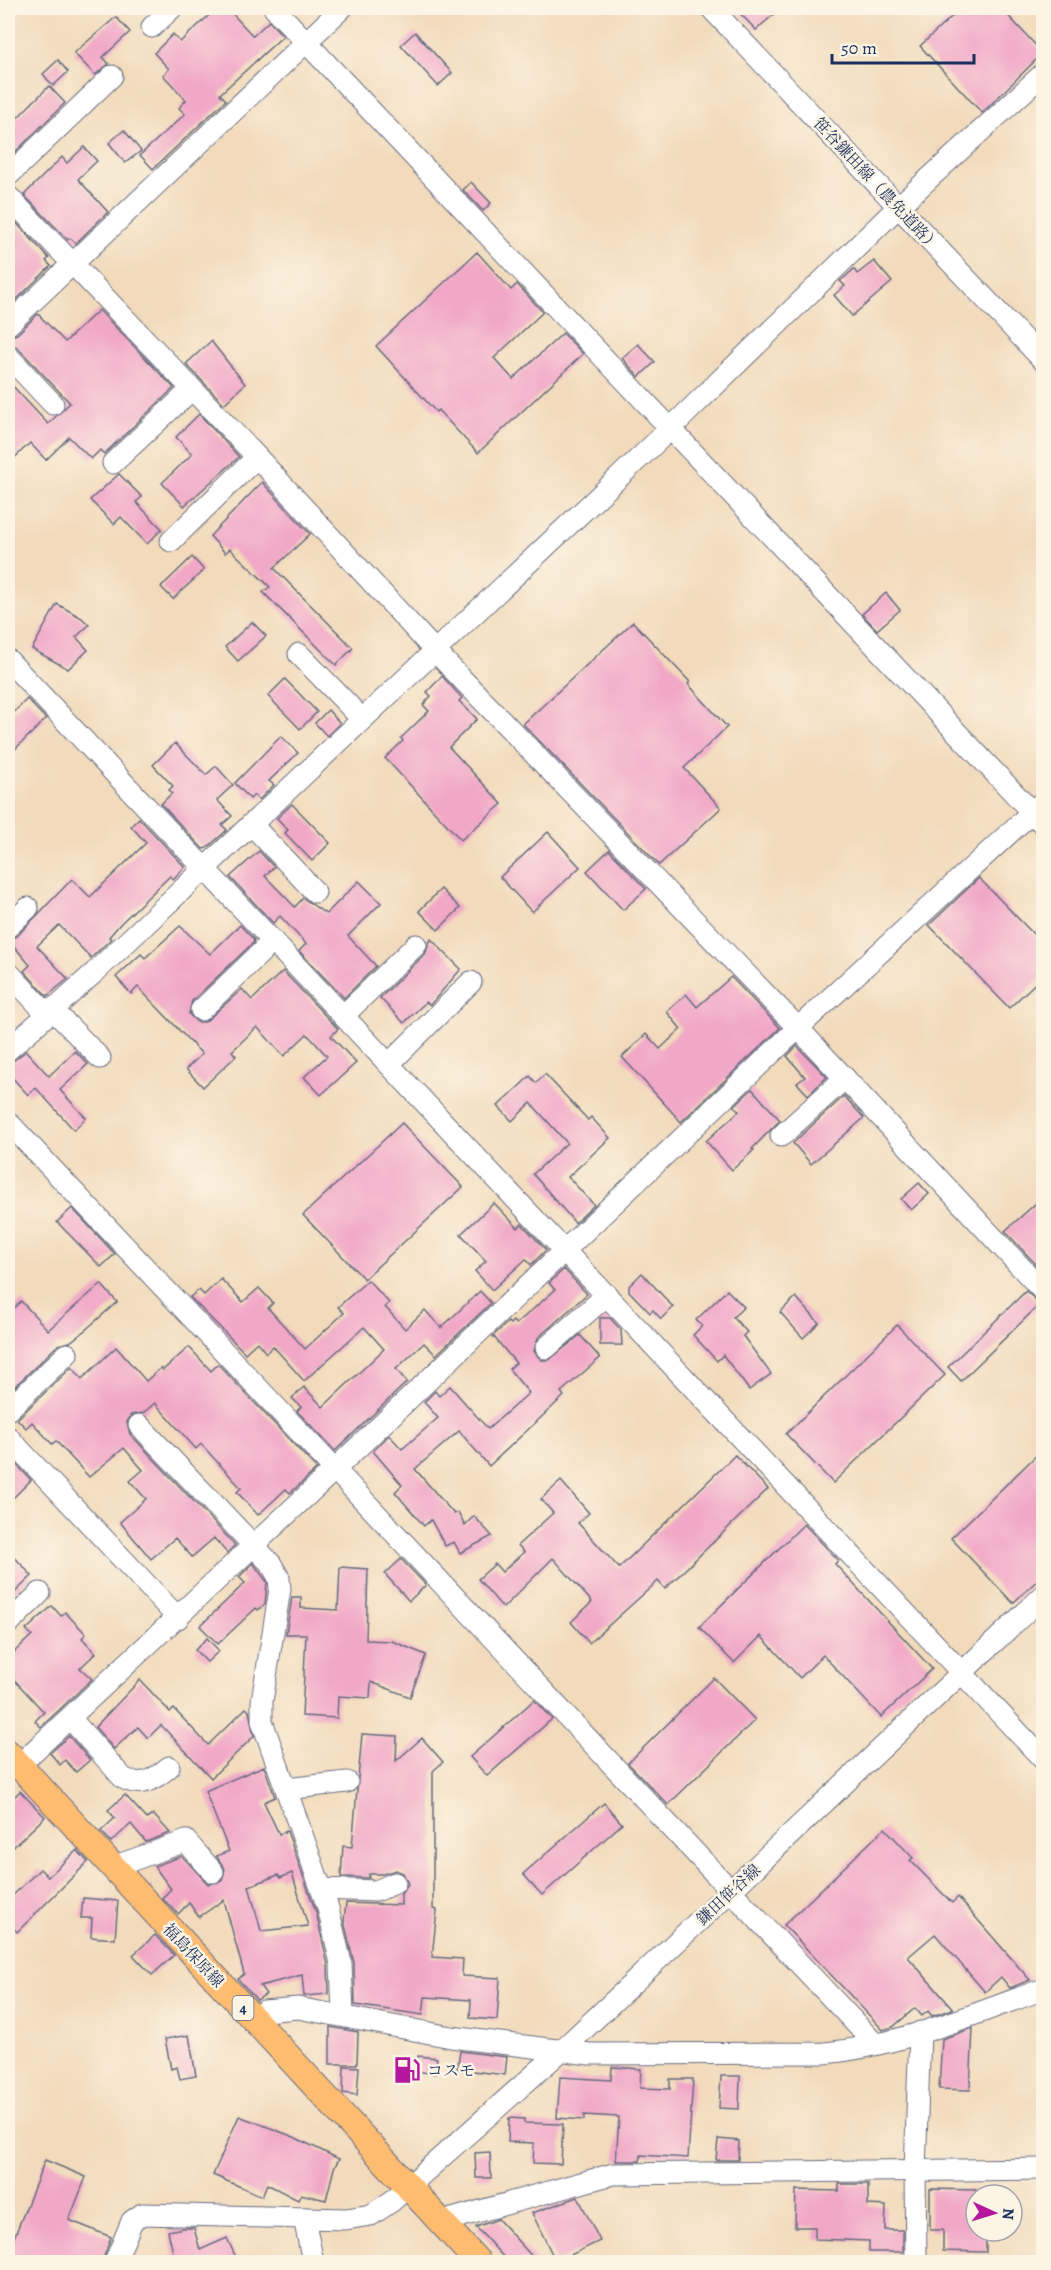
<svg xmlns="http://www.w3.org/2000/svg" width="1051" height="2270" viewBox="0 0 1051 2270" font-family="Alegreya,'Noto Serif JP',serif">
  <style>
    .building { fill: #f1a8c7; fill-rule: evenodd }
    .lines { fill: none; stroke-linecap: round; stroke-linejoin: round }
    .minor-casing { stroke: #666b7f; stroke-width: 23 }
    .major-casing { stroke: #666b7f; stroke-width: 28 }
    .minor { stroke: #fff; stroke-width: 21 }
    .major { stroke: #febc70; stroke-width: 26 }
    .labels { text-anchor: middle; stroke-width: 5; stroke-linejoin: round; paint-order: stroke }
    .shield { fill: #fcf5e5; stroke: #5e6a86; stroke-width: 1.5 }
    .shield-label { font-size: 15px; font-weight: bold; fill: #1b2f5e }
    .street-label { font-size: 16px; fill: #1b2f5e; stroke: #fcf5e5 }
    .poi-label { font-size: 16px; fill: #1b2f5e; stroke: #fcf5e5; text-anchor: start }
  </style>
  <rect width="100%" height="100%" fill="#fcf5e5"/>
  <filter id="ink" filterUnits="userSpaceOnUse"><feTurbulence type="fractalNoise" baseFrequency=".0167" numOctaves="2"/><feDisplacementMap in="SourceGraphic" scale="12" xChannelSelector="R" yChannelSelector="G"/><feConvolveMatrix kernelMatrix="1 2 1 2 8 2 1 2 1" color-interpolation-filters="sRGB"/></filter>
  <filter id="wash" filterUnits="userSpaceOnUse"><feTurbulence type="fractalNoise" baseFrequency=".008" numOctaves="4" result="noise"/><feDisplacementMap in="SourceGraphic" scale="24" xChannelSelector="R" yChannelSelector="G"/><feGaussianBlur stdDeviation="1.35" result="paint"/><feColorMatrix in="noise" values="0 0 0 0 0 0 0 0 0 0 0 0 0 0 0 0 0 1.4 0 .05"/><feComposite in="paint" operator="in"/></filter>
  <g filter="url(#wash)">
    <rect width="100%" height="100%" fill="#f2dabb"/>
    <g id="blocks">
      <g class="building">
        <polygon points="217,8 227,8 253,36 269,21 283,36 220,94 226,100 153,169 140,155 185,114 179,108 186,100 163,75 169,69 154,53 173,34 180,42"/>
        <polygon points="735,8 781,8 756,30"/>
        <polygon points="961,8 1001,8 1043,53 982,113 920,46"/>
        <polygon points="116,17 130,32 103,57 109,64 95,75 74,53"/>
        <polygon points="415,32 452,73 438,86 401,45"/>
        <polygon points="58,60 68,72 53,86 43,74"/>
        <polygon points="49,86 65,103 8,159 8,127"/>
        <polygon points="124,130 141,151 125,163 109,143"/>
        <polygon points="84,147 97,161 78,179 108,212 76,243 70,238 68,240 24,195 62,157 67,163"/>
        <polygon points="471,182 491,203 483,211 463,190"/>
        <polygon points="8,214 49,258 46,261 51,266 8,308"/>
        <polygon points="477,252 511,290 517,284 543,312 494,358 513,379 563,333 583,354 478,453 438,410 436,412 376,346"/>
        <polygon points="874,261 892,282 852,316 834,295 845,286 840,281 844,278 854,269 857,274"/>
        <polygon points="99,310 174,388 104,454 100,450 91,459 69,437 46,460 30,443 8,464 8,374 12,379 9,382 48,424 70,403 17,347 8,344 8,337 17,334 38,314 65,342"/>
        <polygon points="211,341 245,384 224,404 186,364"/>
        <polygon points="638,344 655,362 639,377 622,358"/>
        <polygon points="199,414 239,457 184,506 162,483 192,454 176,437"/>
        <polygon points="119,474 142,497 136,502 162,529 147,544 121,517 114,524 90,500"/>
        <polygon points="262,482 310,534 274,568 353,648 336,665 263,592 270,587 230,549 225,553 210,536"/>
        <polygon points="192,557 204,570 173,599 161,587"/>
        <polygon points="886,593 900,610 877,630 862,614"/>
        <polygon points="57,604 82,618 89,625 76,637 88,650 68,669 32,649"/>
        <polygon points="252,622 266,636 238,661 225,647"/>
        <polygon points="633,622 690,682 688,684 727,727 684,768 721,808 659,865 523,724"/>
        <polygon points="442,676 462,698 459,701 477,719 449,747 502,804 461,840 385,758 403,741 401,738 429,711 423,705 431,696 427,692"/>
        <polygon points="285,679 317,712 300,729 268,696"/>
        <polygon points="27,699 46,719 8,756 8,718"/>
        <polygon points="328,710 340,723 327,736 315,723"/>
        <polygon points="281,736 298,753 269,781 274,785 259,800 254,795 250,799 235,783"/>
        <polygon points="175,743 206,775 216,766 233,785 217,800 232,816 222,825 227,830 207,848 203,849 161,804 172,793 169,790 173,786 153,765"/>
        <polygon points="292,804 330,843 312,861 285,833 288,830 277,818"/>
        <polygon points="139,818 185,867 173,879 170,876 121,923 109,937 111,939 91,958 59,925 37,946 68,979 47,996 24,971 30,965 8,939 17,936 72,879 90,897 146,843 131,826"/>
        <polygon points="548,832 580,867 532,912 500,877"/>
        <polygon points="609,850 646,889 623,910 587,871"/>
        <polygon points="259,851 274,867 265,876 295,907 303,898 326,914 359,881 381,903 348,936 376,966 344,998 299,951 306,944 280,916 273,923 230,877"/>
        <polygon points="979,878 1044,945 1044,975 1009,1008 929,925"/>
        <polygon points="441,889 460,908 438,930 419,911"/>
        <polygon points="240,925 254,940 253,943 192,1001 189,1014 197,1022 205,1022 242,989 252,1000 283,971 338,1029 331,1036 356,1063 321,1095 304,1077 327,1056 307,1034 284,1056 257,1027 232,1051 236,1056 203,1087 186,1069 202,1054 138,987 131,994 116,977 141,954 145,958 180,926 210,954"/>
        <polygon points="431,939 461,969 430,1005 426,1002 404,1023 380,998 425,954"/>
        <polygon points="731,977 780,1028 681,1122 622,1057 646,1034 660,1049 681,1029 667,1012 686,994 697,1007"/>
        <polygon points="797,1046 827,1077 808,1095 797,1083 805,1077 787,1056"/>
        <polygon points="26,1051 49,1076 75,1051 88,1064 60,1090 86,1118 74,1130 36,1088 28,1095 8,1073 8,1065"/>
        <polygon points="545,1074 588,1120 591,1117 610,1138 568,1177 594,1205 575,1223 533,1174 567,1143 531,1103 512,1121 498,1106 530,1076 536,1083"/>
        <polygon points="752,1089 780,1120 752,1149 754,1150 732,1170 706,1141 739,1111 734,1106"/>
        <polygon points="844,1096 864,1118 811,1164 793,1143"/>
        <polygon points="402,1123 463,1187 364,1279 303,1215"/>
        <polygon points="919,1183 929,1194 911,1210 901,1199"/>
        <polygon points="1044,1196 1044,1273 1005,1231"/>
        <polygon points="494,1203 518,1228 522,1224 546,1250 531,1265 526,1259 492,1290 475,1271 486,1261 461,1234"/>
        <polygon points="72,1208 115,1254 101,1267 57,1222"/>
        <polygon points="564,1269 587,1294 538,1338 534,1351 541,1360 549,1360 580,1335 600,1358 561,1392 564,1396 489,1466 459,1431 415,1469 454,1514 458,1512 465,1525 474,1516 492,1536 460,1553 454,1542 445,1546 431,1520 424,1526 395,1492 402,1485 373,1451 389,1435 402,1449 438,1418 424,1402 435,1391 439,1396 450,1386 488,1429 529,1393 509,1369 516,1363 493,1336 508,1322 510,1324 513,1321 516,1324 555,1290 549,1283"/>
        <polygon points="642,1273 673,1307 661,1319 653,1310 650,1313 629,1291 629,1286"/>
        <polygon points="221,1279 243,1302 259,1288 273,1303 268,1308 305,1349 344,1313 338,1307 368,1280 389,1303 385,1307 405,1329 425,1310 441,1328 480,1291 491,1303 436,1355 424,1343 396,1369 407,1382 335,1451 297,1411 301,1407 292,1398 304,1387 323,1407 384,1349 364,1327 304,1381 273,1346 266,1353 257,1342 245,1353 190,1297 199,1290 204,1295"/>
        <polygon points="101,1284 117,1302 82,1333 70,1342 58,1345 8,1393 8,1314 21,1301 48,1330"/>
        <polygon points="727,1290 744,1307 733,1317 747,1332 743,1336 771,1374 749,1390 723,1355 717,1361 693,1335 702,1326 696,1320"/>
        <polygon points="1026,1291 1040,1304 961,1381 948,1367"/>
        <polygon points="796,1297 819,1323 803,1338 780,1312"/>
        <polygon points="600,1318 610,1318 621,1330 622,1345 600,1345"/>
        <polygon points="897,1325 945,1375 833,1483 786,1434"/>
        <polygon points="116,1347 146,1381 161,1368 163,1370 189,1347 211,1371 218,1364 317,1469 290,1493 286,1489 258,1515 237,1492 241,1488 201,1444 196,1449 155,1403 143,1413 131,1415 127,1422 130,1434 235,1545 227,1553 214,1538 192,1557 175,1538 151,1559 120,1522 146,1499 130,1481 143,1470 124,1448 89,1477 56,1441 52,1444 32,1422 26,1428 17,1419 72,1367 82,1379"/>
        <polygon points="1044,1448 1044,1574 1013,1603 951,1538"/>
        <polygon points="8,1455 31,1480 8,1503"/>
        <polygon points="735,1455 768,1489 665,1589 658,1581 589,1643 571,1622 592,1602 553,1558 503,1608 478,1579 495,1564 502,1572 524,1552 518,1545 553,1513 541,1499 561,1481 589,1513 578,1523 619,1568"/>
        <polygon points="804,1524 838,1560 835,1564 932,1669 881,1717 823,1655 800,1678 761,1636 734,1663 699,1627"/>
        <polygon points="8,1550 32,1576 8,1599"/>
        <polygon points="401,1559 426,1585 409,1601 385,1574"/>
        <polygon points="253,1563 267,1582 265,1604 258,1610 256,1608 218,1644 200,1626 245,1583 239,1577"/>
        <polygon points="340,1567 368,1569 366,1640 392,1641 426,1655 410,1697 371,1682 370,1698 338,1696 337,1718 302,1716 306,1634 286,1634 292,1597 301,1597 301,1608 338,1610"/>
        <polygon points="52,1606 61,1616 65,1612 86,1634 82,1638 96,1653 80,1668 92,1679 41,1727 35,1721 44,1712 8,1673 8,1658 32,1635 26,1630"/>
        <polygon points="207,1638 219,1651 207,1662 195,1650"/>
        <polygon points="714,1678 755,1720 668,1805 628,1763"/>
        <polygon points="140,1680 170,1712 174,1709 208,1745 246,1708 249,1711 254,1736 211,1778 161,1725 148,1738 138,1727 114,1749 95,1727"/>
        <polygon points="534,1700 552,1719 487,1776 470,1757"/>
        <polygon points="362,1734 397,1736 396,1761 422,1738 443,1762 433,1771 433,1909 437,1910 432,1957 463,1959 462,1976 500,1978 497,2020 470,2018 471,2000 425,1997 423,2015 355,2005 354,1963 344,1921 346,1903 401,1905 401,1894 408,1884 403,1873 396,1870 383,1874 369,1874 369,1878 341,1877 343,1846 352,1847"/>
        <polygon points="69,1736 90,1760 76,1772 65,1760 60,1765 50,1753"/>
        <path d="M264,1766L275,1797L264,1802L279,1834L287,1831L316,1912L328,1965L329,1994L304,1996L302,1975L260,1986L266,1994L257,2000L238,1979L244,1974L224,1900L199,1917L189,1903L178,1914L162,1898L171,1889L154,1866L182,1856L208,1884L222,1881L225,1869L216,1856L229,1851L205,1791ZM292,1873L308,1926L261,1931L249,1886L278,1875L280,1878Z"/>
        <polygon points="20,1791 45,1817 8,1852 8,1803"/>
        <polygon points="125,1795 147,1819 153,1814 170,1833 146,1842 131,1824 111,1842 101,1831 115,1818 108,1810"/>
        <polygon points="604,1803 622,1824 542,1895 523,1874"/>
        <polygon points="885,1828 913,1858 910,1860 952,1903 958,1897 1030,1980 1010,1988 1001,1977 985,1992 935,1934 908,1957 953,2009 932,2016 928,2011 922,2016 915,2008 893,2027 883,2030 784,1925"/>
        <polygon points="77,1850 88,1862 17,1932 8,1923 8,1900 40,1869 48,1877"/>
        <polygon points="83,1898 118,1901 115,1939 91,1937 92,1918 81,1918"/>
        <polygon points="155,1935 174,1955 152,1975 133,1955"/>
        <polygon points="330,2027 358,2032 357,2064 330,2064"/>
        <polygon points="973,2028 970,2090 939,2089 942,2039"/>
        <polygon points="189,2035 196,2076 180,2079 177,2067 171,2069 165,2039"/>
        <polygon points="460,2051 507,2057 505,2075 457,2069"/>
        <polygon points="418,2056 437,2058 435,2074 416,2071"/>
        <polygon points="344,2066 359,2067 357,2095 343,2093"/>
        <polygon points="612,2067 641,2069 640,2088 670,2089 670,2079 693,2079 688,2158 641,2155 640,2161 616,2161 619,2117 584,2115 584,2120 557,2118 560,2077 611,2080"/>
        <polygon points="721,2076 740,2076 739,2109 719,2108"/>
        <polygon points="239,2116 294,2137 339,2159 334,2168 326,2200 301,2194 298,2200 267,2184 262,2196 213,2175"/>
        <polygon points="509,2118 524,2119 524,2123 563,2124 561,2164 533,2163 534,2143 508,2142"/>
        <polygon points="718,2139 739,2141 738,2160 716,2160"/>
        <polygon points="490,2152 491,2178 476,2178 475,2153"/>
        <polygon points="45,2160 86,2177 69,2220 111,2237 102,2262 8,2262 8,2253"/>
        <polygon points="839,2184 868,2184 868,2205 886,2206 885,2230 903,2230 903,2252 869,2252 869,2241 815,2239 815,2227 795,2227 796,2190 839,2191"/>
        <polygon points="930,2189 976,2190 976,2231 986,2231 986,2252 943,2251 943,2230 930,2230"/>
        <polygon points="578,2197 600,2241 556,2262 532,2213"/>
        <polygon points="498,2219 537,2262 508,2262 476,2227"/>
        <polygon points="183,2228 194,2228 200,2250 227,2238 238,2262 172,2262 175,2261 168,2231"/>
      </g>
    </g>
  </g>
  <g filter="url(#ink)">
    <use href="#blocks" fill-opacity="0" stroke="#666b7f" stroke-width="1.5"/>
    <g class="lines">
      <defs>
        <g id="minor">
          <polyline points="274,8 1044,825"/>
          <polyline points="711,8 1044,361"/>
          <polyline points="152,27 172,8"/>
          <polyline points="8,176 112,76"/>
          <polyline points="8,196 257,457 434,650 798,1028 1044,1292"/>
          <polyline points="8,325 342,8"/>
          <polyline points="8,356 53,404"/>
          <polyline points="113,463 192,389"/>
          <polyline points="171,541 257,457"/>
          <polyline points="299,654 362,719"/>
          <polyline points="8,660 1044,1760"/>
          <polyline points="251,824 315,892"/>
          <polyline points="8,927 28,908"/>
          <polyline points="8,972 46,1013"/>
          <polyline points="51,1008 100,1058"/>
          <polyline points="201,1010 273,941"/>
          <polyline points="343,1016 416,945"/>
          <polyline points="8,1050 95,972 670,429 898,207 1044,73"/>
          <polyline points="389,1064 471,982"/>
          <polyline points="8,1122 874,2043"/>
          <polyline points="781,1136 845,1078"/>
          <polyline points="546,1348 607,1295"/>
          <polyline points="8,1410 67,1354"/>
          <polyline points="139,1425 271,1564 279,1578 280,1589 262,1701 262,1721 328,1908 341,1963 343,2015"/>
          <polyline points="8,1437 178,1618"/>
          <polyline points="8,1624 40,1593"/>
          <path d="M70,1718L123,1778C141,1788 154,1780 169,1767"/>
          <polyline points="19,1765 334,1470 798,1028 1044,801"/>
          <polyline points="286,1789 347,1782"/>
          <polyline points="113,1867 186,1841 213,1872"/>
          <polyline points="322,1889 376,1891 395,1883"/>
          <path d="M253,2019L264,2011L298,2008L451,2037L590,2054L825,2053C900,2046 973,2014 1044,1989"/>
          <polyline points="304,2218 313,2262"/>
          <polyline points="441,2222 613,2174 1044,2169"/>
          <polyline points="115,2262 132,2221 142,2214 346,2219 371,2215 392,2201 562,2050 1044,1595"/>
          <polyline points="916,2262 915,2170 920,2032"/>
        </g>
        <polyline id="major" points="8,1753 478,2262"/>
      </defs>
      <use href="#minor" class="minor-casing"/>
      <use href="#major" class="major-casing"/>
      <use href="#minor" class="minor"/>
      <use href="#major" class="major"/>
    </g>
  </g>
  <defs>
    <symbol id="fuel-bare" viewBox="-9 -9 18 18"><path d="M-5.5-6h7V0h2V4h1.3V-2.5L3-4.5l.8-.8L6-3V5H2.5V1h-1V6h-7ZM-4.2-4.7v3.2H.2V-4.7Z" fill="#b5179e" stroke="#fcf5e5" stroke-width="2.5" paint-order="stroke"/></symbol>
  </defs>
  <g fill-rule="evenodd">
    <use href="#fuel-bare" x="388" y="2051" width="38" height="38"/>
  </g>
  <g class="labels">
    <rect class="shield" x="232.5" y="1996" width="21" height="24" rx="4.5"/>
    <g class="shield-label">
      <text x="243" y="2013">4</text>
    </g>
    <g class="street-label">
      <text transform="translate(877 184) rotate(47)" y="6">笹谷鎌田線（農免道路）</text>
      <text transform="translate(728 1894) rotate(-43)" y="6">鎌田笹谷線</text>
      <text transform="translate(194 1955) rotate(47)" y="6">福島保原線</text>
    </g>
    <g class="poi-label">
      <text x="427" y="2076">コスモ</text>
    </g>
  </g>
  <rect width="1051" height="2270" fill="none" stroke="#fcf5e5" stroke-width="30"/>
  <g transform="translate(994 2213) rotate(94)"><circle r="28" fill="#fcf5e5" stroke="#a2a6af" stroke-width="1.5"/>
  <path d="M0-4.5L10 22L0 15L-10 22Z" fill="#b5179e"/>
  <text y="-9" font-size="16" font-weight="bold" text-anchor="middle" fill="#1b2f5e">N</text>
  </g>
  <path d="M832 54v9h142v-9" fill="none" stroke="#1b2f5e" stroke-width="3"/>
  <text x="841" y="54" font-size="18" fill="#1b2f5e" stroke="#fcf5e5" stroke-width="4.5" paint-order="stroke">50 m</text>
</svg>
